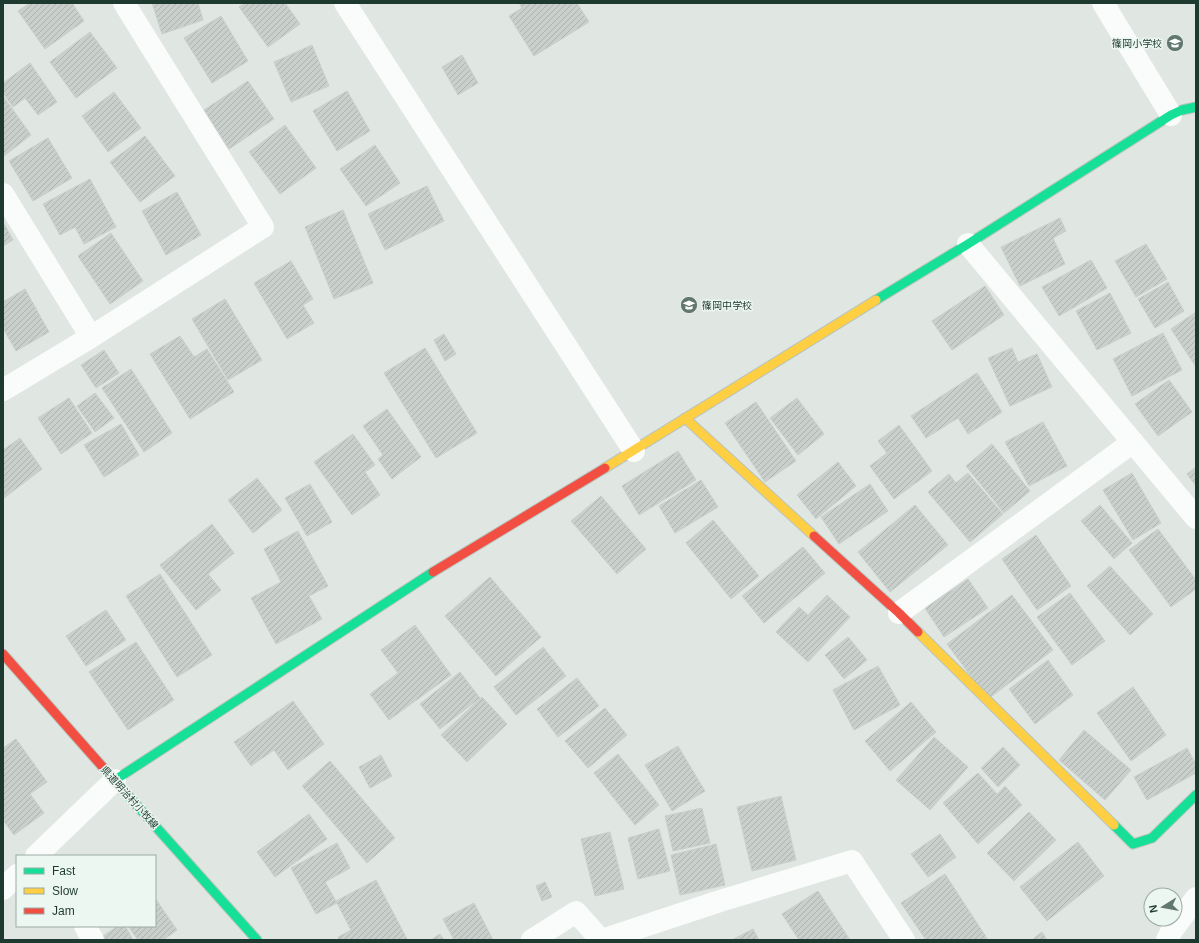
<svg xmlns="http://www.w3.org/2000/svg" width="1199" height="943" viewBox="0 0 1199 943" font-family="Arial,'Noto Sans JP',sans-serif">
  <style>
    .building { fill: url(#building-hatch); stroke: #c9d0cc }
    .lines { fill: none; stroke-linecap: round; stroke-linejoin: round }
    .fast-casing { stroke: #b9c4be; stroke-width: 11 }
    .slow-casing { stroke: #b9c4be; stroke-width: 11 }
    .jam-casing { stroke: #b9c4be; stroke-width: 11 }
    .street { stroke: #fafbfb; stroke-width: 22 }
    .fast { stroke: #16e098; stroke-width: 9 }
    .slow { stroke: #ffcf43; stroke-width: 9 }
    .jam { stroke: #f24e42; stroke-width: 9 }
    .labels { text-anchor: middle; stroke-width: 3; stroke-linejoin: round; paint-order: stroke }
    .poi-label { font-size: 10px; fill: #1e3a30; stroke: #edf7f1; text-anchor: end }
    .street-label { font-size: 10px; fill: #1e3a30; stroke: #edf7f1 }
  </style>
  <defs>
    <pattern id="building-hatch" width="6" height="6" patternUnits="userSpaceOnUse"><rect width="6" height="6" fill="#c9d0cc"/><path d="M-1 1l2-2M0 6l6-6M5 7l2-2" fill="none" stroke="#acb3b0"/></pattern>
  </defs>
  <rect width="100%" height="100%" fill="#e0e7e3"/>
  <g class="building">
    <polygon points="30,3 72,3 84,21 45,49 18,11"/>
    <polygon points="152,3 198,3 203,20 162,34"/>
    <polygon points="245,3 285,3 300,24 268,47 239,7"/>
    <polygon points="519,3 577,3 589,22 534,56 509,16 522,8"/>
    <polygon points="221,16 248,61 212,83 184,38"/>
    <polygon points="90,32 117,68 76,98 50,62"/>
    <polygon points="312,45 329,86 291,102 274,62"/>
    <polygon points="462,55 478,83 458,95 442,67"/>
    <polygon points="30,63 57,102 38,115 25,98 13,107 3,93 3,83"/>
    <polygon points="248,81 274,119 229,149 204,110"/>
    <polygon points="347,91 370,131 337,151 313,111"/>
    <polygon points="114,92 141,128 108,152 82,116"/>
    <polygon points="3,96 31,135 4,156 3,155"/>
    <polygon points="285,125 316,168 280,194 249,152"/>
    <polygon points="145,136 175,176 140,202 110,162"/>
    <polygon points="48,138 72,178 33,201 9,161"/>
    <polygon points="375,145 400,183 366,206 340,169"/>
    <polygon points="90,179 116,227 84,244 75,227 60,235 43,204"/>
    <polygon points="427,186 444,221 385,250 368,214"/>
    <polygon points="177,192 201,235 166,255 142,211"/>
    <polygon points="343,210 373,283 334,299 305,227"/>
    <polygon points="1060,218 1066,231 1053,238 1065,264 1020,286 1001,247"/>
    <polygon points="3,222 13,240 3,246"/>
    <polygon points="111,233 143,281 110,304 78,256"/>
    <polygon points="1146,244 1167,279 1136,297 1115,261"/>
    <polygon points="1091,260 1107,288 1059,316 1042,287"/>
    <polygon points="291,261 313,299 303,305 314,323 287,339 254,283"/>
    <polygon points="1168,282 1184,311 1155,328 1138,299"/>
    <polygon points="985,286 1004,315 952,350 932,321"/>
    <polygon points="25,289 49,332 16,351 3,328 3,302"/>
    <polygon points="1110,293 1131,333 1097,350 1076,311"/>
    <polygon points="225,299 262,360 228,380 192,319"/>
    <polygon points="1196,312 1196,367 1171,329"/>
    <polygon points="1163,333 1182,370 1132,396 1113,359"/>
    <polygon points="444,334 456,354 445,361 434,340"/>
    <polygon points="180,336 194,357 207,349 234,392 190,419 150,354"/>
    <polygon points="425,348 477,433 436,458 384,373"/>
    <polygon points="1012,348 1018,362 1037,354 1052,387 1010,406 988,358"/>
    <polygon points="104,350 119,373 96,388 81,365"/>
    <polygon points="131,369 172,433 144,452 102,388"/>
    <polygon points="977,373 1002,412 968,434 958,418 926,438 911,416"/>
    <polygon points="1169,380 1192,412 1158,436 1135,404"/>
    <polygon points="95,393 114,418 95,432 77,406"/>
    <polygon points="69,398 92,433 61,454 38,418"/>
    <polygon points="797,398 824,434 798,455 770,418"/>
    <polygon points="756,402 796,461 765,482 725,423"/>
    <polygon points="387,409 421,457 392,479 378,459 383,455 363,426"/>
    <polygon points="1043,422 1067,466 1029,486 1005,442"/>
    <polygon points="121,424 139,455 104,477 84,445"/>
    <polygon points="899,425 932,471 894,499 870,466 887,453 878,441"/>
    <polygon points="353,434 375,465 365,472 380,495 352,515 314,462"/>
    <polygon points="20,438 42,469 4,498 3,450"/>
    <polygon points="992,444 1030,491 1004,513 966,466"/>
    <polygon points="678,451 696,480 639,515 622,486"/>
    <polygon points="838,462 856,486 816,519 797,495"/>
    <polygon points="1196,467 1196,486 1187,474"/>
    <polygon points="968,473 1003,514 970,542 928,492 949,474 956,483"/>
    <polygon points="1132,473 1161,523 1133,540 1103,490"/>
    <polygon points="257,478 282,510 253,533 228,500"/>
    <polygon points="701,480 718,507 675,533 659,506"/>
    <polygon points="310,484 332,522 307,536 285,498"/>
    <polygon points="870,484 888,511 839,544 821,517"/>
    <polygon points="601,496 646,549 617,574 571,521"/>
    <polygon points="915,505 948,545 890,592 858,552"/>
    <polygon points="1100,505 1132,543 1114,559 1081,521"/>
    <polygon points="713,520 759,576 731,599 686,543"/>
    <polygon points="212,524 234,553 208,574 221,590 196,610 160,565"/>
    <polygon points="1158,529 1196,580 1196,589 1171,607 1129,550"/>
    <polygon points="298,531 328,586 309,596 322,619 276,644 251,598 281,582 264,549"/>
    <polygon points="1036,535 1071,586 1037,610 1002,559"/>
    <polygon points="803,547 825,573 764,623 742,596"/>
    <polygon points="1110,566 1153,614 1130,635 1087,586"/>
    <polygon points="160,574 212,655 177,677 126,596"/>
    <polygon points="490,577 541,637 496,676 445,616"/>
    <polygon points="968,579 988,608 944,637 925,608"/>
    <polygon points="1070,593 1105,641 1072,665 1037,617"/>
    <polygon points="827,595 850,617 808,662 776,632 799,607 808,615"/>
    <polygon points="1012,595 1053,650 988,699 947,644"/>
    <polygon points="106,610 126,640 86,666 66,636"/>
    <polygon points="415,625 451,675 389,720 370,694 398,673 381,650"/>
    <polygon points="848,637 867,660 844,679 825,655"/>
    <polygon points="136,642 174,700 128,730 89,672"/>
    <polygon points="543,647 566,676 516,715 494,687"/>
    <polygon points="1048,660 1073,695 1035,724 1009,689"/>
    <polygon points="878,666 900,705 854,730 833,690"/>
    <polygon points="460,672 480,698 440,729 420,704"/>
    <polygon points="577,678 599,706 558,737 537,709"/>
    <polygon points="1133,687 1166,735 1131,761 1097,713"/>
    <polygon points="482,697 507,724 467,762 441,735"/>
    <polygon points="293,701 324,744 288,770 274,750 251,766 234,742"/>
    <polygon points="911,702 936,732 890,771 865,741"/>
    <polygon points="605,708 627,735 588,768 565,741"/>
    <polygon points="1084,730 1131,770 1105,800 1059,760"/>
    <polygon points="934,737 968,767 930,810 896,780"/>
    <polygon points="16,739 47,782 30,794 44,813 14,835 3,820 3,748"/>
    <polygon points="678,746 705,791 672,811 645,765"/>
    <polygon points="1003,747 1020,765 998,787 981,768"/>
    <polygon points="1187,748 1196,764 1196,773 1147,800 1134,777"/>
    <polygon points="618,754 659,805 635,825 594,773"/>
    <polygon points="381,755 392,776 370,788 359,767"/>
    <polygon points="330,761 395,838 367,863 302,786"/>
    <polygon points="978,773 997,794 1005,786 1022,805 978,844 943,803"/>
    <polygon points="781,796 796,860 752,871 737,807"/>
    <polygon points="702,808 710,843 673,851 665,816"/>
    <polygon points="1029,812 1056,840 1014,881 987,853"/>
    <polygon points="309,814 327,839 275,877 257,852"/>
    <polygon points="659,829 670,871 638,879 628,838"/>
    <polygon points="610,832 624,889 595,896 581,839"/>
    <polygon points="940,834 956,857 928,877 911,854"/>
    <polygon points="1078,842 1104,876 1047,921 1020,887"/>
    <polygon points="337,843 350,868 325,882 337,903 316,914 291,868"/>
    <polygon points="716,844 725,885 680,895 671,855"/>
    <polygon points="945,874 988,940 926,940 901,903"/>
    <polygon points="376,880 407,939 405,940 339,940 338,937 351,930 336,901"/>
    <polygon points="545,882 552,897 542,901 536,886"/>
    <polygon points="818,891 850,940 799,940 782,914"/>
    <polygon points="155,898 177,930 163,940 138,940 128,926 155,926"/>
    <polygon points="474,903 493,940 454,940 443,919"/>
    <polygon points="118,926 125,926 133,940 106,940 103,936"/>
    <polygon points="753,929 759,940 732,940"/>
    <polygon points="1042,932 1047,940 1032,940"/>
    <polygon points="440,934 444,940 431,940"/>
  </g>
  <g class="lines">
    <defs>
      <g id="fast">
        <polyline points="876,300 968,244 1171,115 1182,110 1196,107"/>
        <polyline points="115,780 433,572"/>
        <polyline points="123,790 257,940"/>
        <polyline points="1114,825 1133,844 1152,838 1196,795"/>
      </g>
      <g id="slow">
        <polyline points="685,418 814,536"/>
        <polyline points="605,468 876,300"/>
        <polyline points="918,632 1114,825"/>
      </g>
      <g id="jam">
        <polyline points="814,536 899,613 918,632"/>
        <polyline points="433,572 605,468"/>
        <polyline points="3,654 123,790"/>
      </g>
    </defs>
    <use href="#fast" class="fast-casing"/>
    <use href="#slow" class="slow-casing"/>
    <use href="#jam" class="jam-casing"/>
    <g class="street">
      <polyline points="345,3 634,451"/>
      <polyline points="1103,3 1171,115"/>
      <polyline points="3,194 91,337"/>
      <polyline points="968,244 1196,518"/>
      <polyline points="3,390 91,337 263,227 124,3"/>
      <polyline points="899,613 1133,442"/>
      <polyline points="36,856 115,780"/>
      <polyline points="3,889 17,875"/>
      <polyline points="85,926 93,940"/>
      <polyline points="532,940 576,912 601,940"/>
      <polyline points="602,940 720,901 852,861 904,940"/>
      <polyline points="1167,940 1171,932 1196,898"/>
    </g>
    <use href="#fast" class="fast"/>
    <use href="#slow" class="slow"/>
    <use href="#jam" class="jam"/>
  </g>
  <defs>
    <symbol id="school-disc" viewBox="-11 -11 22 22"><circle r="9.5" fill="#62776f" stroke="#edf7f1"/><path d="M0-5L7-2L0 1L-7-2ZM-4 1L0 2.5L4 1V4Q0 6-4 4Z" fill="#fff"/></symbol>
  </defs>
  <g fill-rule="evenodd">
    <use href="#school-disc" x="1165" y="33" width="20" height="20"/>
    <use href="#school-disc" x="679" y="295" width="20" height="20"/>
  </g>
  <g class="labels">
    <g class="poi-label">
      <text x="1162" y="47">篠岡小学校</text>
      <text x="702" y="309" text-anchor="start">篠岡中学校</text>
    </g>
    <g class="street-label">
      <text transform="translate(130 797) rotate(48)" y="4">県道明治村小牧線</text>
    </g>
  </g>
  <rect width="1199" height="943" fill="none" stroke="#1e3a30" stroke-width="8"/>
  <rect x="16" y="855" width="140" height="72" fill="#edf7f1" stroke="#9aaba4"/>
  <rect x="24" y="868" width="20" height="6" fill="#16e098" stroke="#9aaba4"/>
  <text x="52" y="875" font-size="12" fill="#1e3a30">Fast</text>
  <rect x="24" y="888" width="20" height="6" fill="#ffcf43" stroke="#9aaba4"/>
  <text x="52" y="895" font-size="12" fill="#1e3a30">Slow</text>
  <rect x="24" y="908" width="20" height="6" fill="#f24e42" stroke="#9aaba4"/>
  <text x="52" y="915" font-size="12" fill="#1e3a30">Jam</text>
  <g transform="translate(1163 907) rotate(259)"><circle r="19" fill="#edf7f1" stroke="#9aaba4"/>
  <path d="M0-3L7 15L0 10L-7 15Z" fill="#62776f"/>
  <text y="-6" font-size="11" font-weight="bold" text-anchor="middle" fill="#1e3a30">N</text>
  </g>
</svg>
